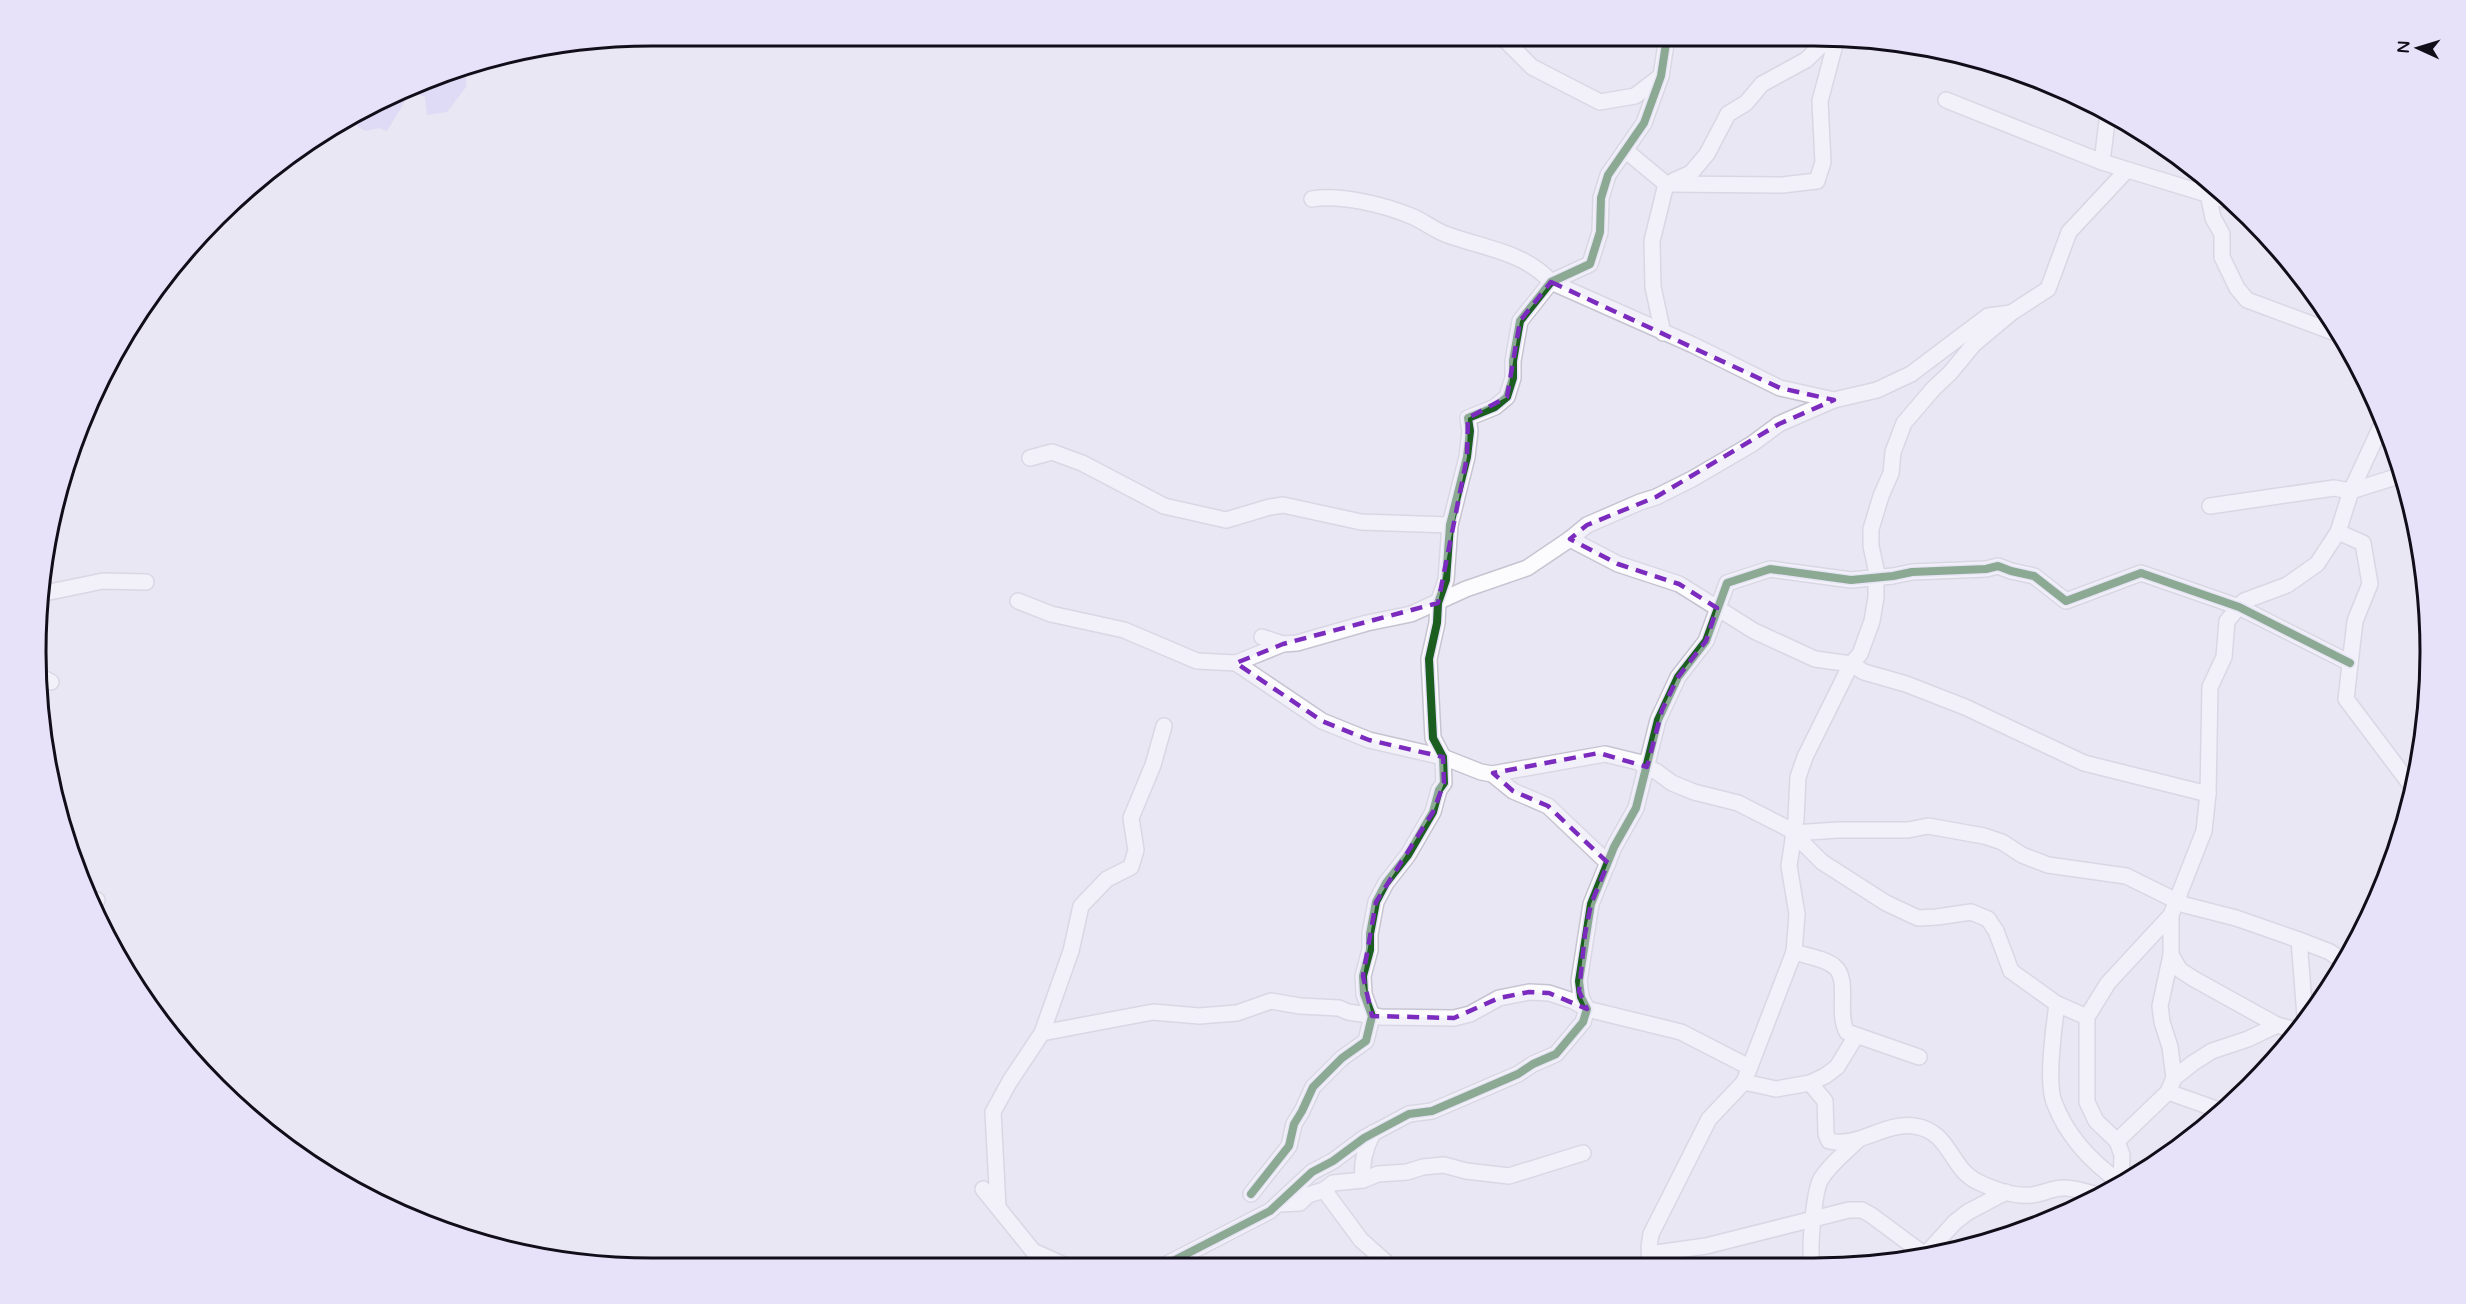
<svg xmlns="http://www.w3.org/2000/svg" width="2466" height="1304" viewBox="0 0 2466 1304" font-family="'Varela Round',sans-serif">
  <style>
    .green { fill: #d3c9f5 }
    .lines { fill: none; stroke-linecap: round; stroke-linejoin: round }
    .minor-casing { stroke: #c7c4d1; stroke-width: 18 }
    .minor { stroke: #fcfbfd; stroke-width: 15 }
    .cycleway-casing { stroke: #e7e2f9; stroke-width: 11 }
    .cycleway { stroke: #1b5e20; stroke-width: 8 }
    .marked { fill: none; stroke: #7b2cbf; stroke-width: 4.5; stroke-dasharray: 12 8; stroke-linejoin: round }
    .rim { fill: none; stroke: #110e1a; stroke-width: 3 }
  </style>
  <rect width="100%" height="100%" fill="#eae7f4"/>
  <polygon class="green" points="467,65 466,87 447,112 427,115 425,97 416,94 407,98 387,131 379,128 366,131 358,127 353,114 454,69"/>
  <g class="lines">
    <defs>
      <g id="minor">
        <polyline points="1502,37 1532,67 1600,102 1635,96 1661,76"/>
        <polyline points="1946,100 2102,162 2229,201"/>
        <polyline points="1625,150 1666,184 1782,185 1817,181 1823,162 1820,101 1837,37"/>
        <polyline points="2102,162 2108,113"/>
        <polyline points="1673,181 1691,173 1707,154 1728,114 1746,103 1762,84 1806,60 1830,37"/>
        <polyline points="2208,194 2213,218 2222,234 2222,257 2237,288 2247,300 2341,335"/>
        <path d="M1312,199C1341,194 1384,205 1411,216C1424,221 1435,231 1448,235C1483,248 1525,252 1551,282L1693,345L1780,388L1834,400"/>
        <polyline points="1663,333 1653,287 1652,241 1666,184"/>
        <polyline points="1030,458 1052,452 1082,463 1164,506 1226,520 1270,507 1283,505 1361,522 1450,525"/>
        <polyline points="2210,506 2334,488 2351,491 2402,475"/>
        <polyline points="2338,532 2363,543 2370,584 2355,621 2346,699 2413,788"/>
        <polyline points="1570,539 1587,525 1640,502 1656,497 1692,479 1752,444 1779,424 1834,400 1877,390 1911,374 1988,316 2011,313"/>
        <polyline points="40,594 103,581 146,582"/>
        <polyline points="1018,601 1051,614 1124,630 1197,661 1236,663 1322,721 1369,740 1443,757 1481,772 1492,774 1513,791 1548,806 1608,863"/>
        <polyline points="1262,637 1283,644 1297,643 1367,623 1411,614 1466,589 1527,568 1570,539 1618,564 1679,584 1754,631 1815,659 1851,664 1864,672 1906,684 1965,707 2084,763 2208,794"/>
        <polyline points="1236,663 1283,644"/>
        <polyline points="37,675 51,682"/>
        <polyline points="1492,774 1605,754 1638,762 1657,772 1672,783 1694,792 1738,803 1789,829 1822,862 1886,903 1918,918 1937,917 1971,912 1988,919 1996,931 2011,971 2057,1004 2087,1017"/>
        <polyline points="1794,833 1838,830 1908,830 1928,826 1984,836 2002,842 2022,855 2048,865 2126,876 2185,905 2236,918 2299,940 2330,952 2342,961"/>
        <polyline points="90,902 97,900"/>
        <polyline points="2171,915 2171,955 2160,1006 2162,1022 2170,1047 2174,1078"/>
        <polyline points="2299,940 2305,1016"/>
        <path d="M1794,952C1806,956 1825,958 1835,967C1850,980 1836,1014 1847,1032L1919,1057"/>
        <polyline points="2171,955 2180,970 2194,979 2277,1025 2296,1030"/>
        <path d="M2057,1004C2054,1027 2046,1081 2054,1102C2067,1137 2091,1162 2121,1183"/>
        <polyline points="1042,1033 1153,1012 1199,1016 1237,1013 1271,1001 1300,1006 1339,1008 1348,1012 1381,1017 1454,1018 1470,1014 1499,998 1529,992 1549,993 1573,1001 1587,1009 1681,1032 1749,1067"/>
        <polyline points="1744,1082 1776,1089 1810,1083 1825,1076 1837,1067 1856,1036"/>
        <path d="M1810,1083L1825,1101L1826,1134L1829,1141C1859,1148 1884,1122 1914,1126C1951,1131 1949,1168 1978,1182C1993,1189 2013,1197 2031,1195C2042,1194 2052,1188 2063,1188C2074,1187 2087,1193 2099,1195"/>
        <polyline points="2168,1092 2219,1110"/>
        <polyline points="2117,1141 2168,1092 2174,1078 2193,1063 2212,1051 2248,1039 2277,1025"/>
        <path d="M1363,1180C1361,1163 1365,1148 1373,1133"/>
        <polyline points="2121,1183 2122,1155 2117,1141 2096,1121 2087,1102 2087,1017 2108,983 2171,915 2204,831 2208,794 2210,687 2224,657 2227,621 2244,601 2287,585 2317,564 2338,532 2351,491 2383,422"/>
        <polyline points="983,1189 1033,1251 1064,1265"/>
        <polyline points="1324,1190 1333,1183 1363,1180 1378,1174 1407,1172 1423,1167 1444,1165 1466,1171 1509,1176 1583,1153"/>
        <polyline points="1251,1194 1289,1146 1294,1124 1302,1111 1313,1087 1342,1058 1366,1041 1372,1016 1364,994 1363,976 1370,950 1370,934 1376,902 1386,883 1408,855 1433,812 1439,790 1444,783 1443,757 1433,738 1429,659 1437,623 1438,603 1446,580 1450,525 1467,457 1470,431 1468,418 1495,407 1507,397 1513,378 1513,361 1520,321 1551,282 1590,264 1600,232 1601,198 1608,175 1644,123 1661,76 1667,37"/>
        <polyline points="1279,1204 1300,1203 1308,1195 1324,1190 1361,1240 1388,1264"/>
        <polyline points="998,1207 993,1112 1010,1081 1042,1033 1071,951 1081,906 1107,879 1131,867 1136,850 1131,818 1153,765 1164,726"/>
        <polyline points="1649,1254 1706,1246 1849,1210 1862,1210 1871,1215 1925,1255"/>
        <polyline points="1925,1255 1955,1222 1968,1212 2006,1192"/>
        <polyline points="1652,1263 1649,1247 1651,1234 1709,1119 1744,1082 1794,952 1797,914 1789,866 1796,819 1798,777 1805,757 1851,664 1860,654 1872,621 1876,597 1876,569 1871,546 1871,529 1881,496 1891,473 1893,452 1904,423 1934,388 1950,373 1974,344 2011,313 2048,289 2069,232 2127,170"/>
        <path d="M1812,1263C1809,1250 1814,1190 1821,1179C1830,1164 1845,1153 1857,1141"/>
        <polyline points="1165,1265 1270,1211 1312,1172 1333,1161 1364,1138 1409,1114 1432,1111 1518,1074 1533,1064 1556,1054 1583,1022 1587,1009 1581,997 1579,981 1591,904 1614,847 1636,808 1658,720 1678,677 1706,641 1727,583 1770,569 1851,580 1893,576 1912,572 1986,569 1998,566 2011,571 2034,576 2066,601 2141,573 2239,607 2350,663"/>
      </g>
    </defs>
    <use href="#minor" class="minor-casing"/>
    <use href="#minor" class="minor"/>
    <defs>
      <g id="cycleway">
        <polyline points="1251,1194 1289,1146 1294,1124 1302,1111 1313,1087 1342,1058 1366,1041 1372,1016 1364,994 1363,976 1370,950 1370,934 1376,902 1386,883 1408,855 1433,812 1439,790 1444,783 1443,757 1433,738 1429,659 1437,623 1438,603 1446,580 1450,525 1467,457 1470,431 1468,418 1495,407 1507,397 1513,378 1513,361 1520,321 1551,282 1590,264 1600,232 1601,198 1608,175 1644,123 1661,76 1667,37"/>
        <polyline points="1165,1265 1270,1211 1312,1172 1333,1161 1364,1138 1409,1114 1432,1111 1518,1074 1533,1064 1556,1054 1583,1022 1587,1009 1581,997 1579,981 1591,904 1614,847 1636,808 1658,720 1678,677 1706,641 1727,583 1770,569 1851,580 1893,576 1912,572 1986,569 1998,566 2011,571 2034,576 2066,601 2141,573 2239,607 2350,663"/>
      </g>
    </defs>
    <use href="#cycleway" class="cycleway-casing"/>
    <use href="#cycleway" class="cycleway"/>
  </g>
  <path d="M0 0H2466V1304H0ZM1551,282L1780,388L1834,400L1779,424L1656,497L1587,525L1570,539L1618,564L1679,584L1717,608L1706,641L1678,677L1662,710L1647,767L1599,753L1493,773L1513,791L1548,806L1608,863L1591,904L1585,934L1579,991L1587,1009L1549,993L1529,992L1499,998L1454,1018L1372,1016L1363,976L1376,902L1433,812L1444,783L1443,757L1369,740L1322,721L1236,663L1283,644L1438,603L1467,457L1468,418L1507,397L1520,321Z" fill="#eae7f4" fill-opacity=".55" fill-rule="evenodd"/>
  <path class="marked" d="M1551,282L1780,388L1834,400L1779,424L1656,497L1587,525L1570,539L1618,564L1679,584L1717,608L1706,641L1678,677L1662,710L1647,767L1599,753L1493,773L1513,791L1548,806L1608,863L1591,904L1585,934L1579,991L1587,1009L1549,993L1529,992L1499,998L1454,1018L1372,1016L1363,976L1376,902L1433,812L1444,783L1443,757L1369,740L1322,721L1236,663L1283,644L1438,603L1467,457L1468,418L1507,397L1520,321Z"/>
  <path d="M0 0H2466V1304H0ZM652 46H1814A606 606 0 0 1 2420 652V652A606 606 0 0 1 1814 1258H652A606 606 0 0 1 46 652V652A606 606 0 0 1 652 46Z" fill="#e7e2f9" fill-rule="evenodd"/>
  <path class="rim" d="M652 46H1814A606 606 0 0 1 2420 652V652A606 606 0 0 1 1814 1258H652A606 606 0 0 1 46 652V652A606 606 0 0 1 652 46Z"/>
  <g transform="translate(2418 48) rotate(274)" stroke="#e7e2f9" stroke-width="4.5" paint-order="stroke">
  <path d="M0-4.5L10 22L0 15L-10 22Z" fill="#110e1a"/>
  <text y="-9" font-size="16" font-weight="bold" text-anchor="middle" fill="#110e1a">N</text>
  </g>
</svg>
